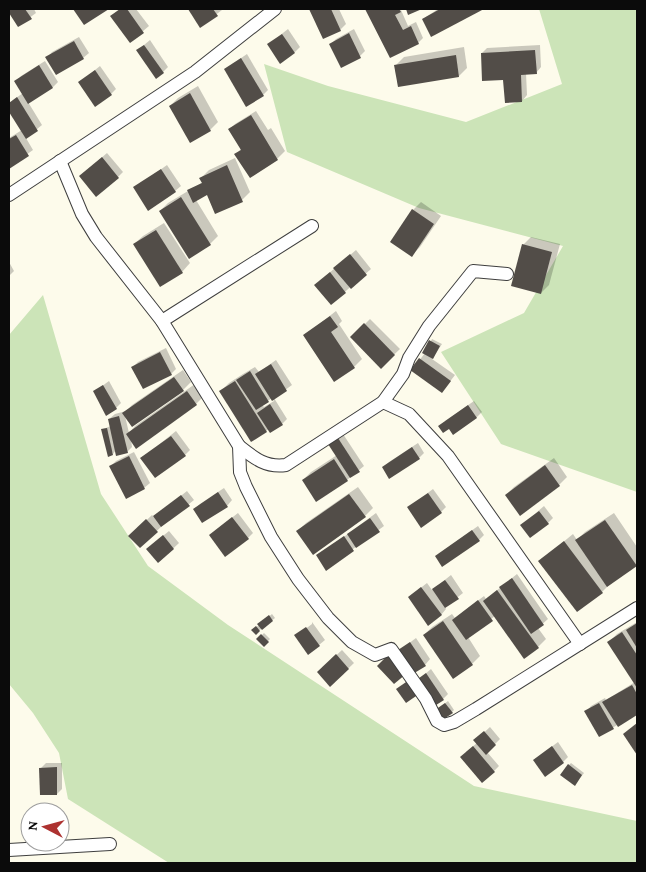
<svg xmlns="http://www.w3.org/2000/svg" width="646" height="872" viewBox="0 0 646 872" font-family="'Crimson Pro',serif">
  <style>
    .green { fill: #cce4b8 }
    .shadow { fill: #0003; fill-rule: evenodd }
    .building { fill: #524d48 }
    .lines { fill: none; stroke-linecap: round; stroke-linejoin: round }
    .minor-casing { stroke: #3e3e3e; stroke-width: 14 }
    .minor { stroke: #fff; stroke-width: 12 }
  </style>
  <rect width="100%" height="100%" fill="#fdfbeb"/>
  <g class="green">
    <polygon points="539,9 637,9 637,492 501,444 441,352 524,313 563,246 419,208 287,152 264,64 328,86 466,122 562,84"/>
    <polygon points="43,295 101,494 148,566 228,625 474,786 637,821 637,863 169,863 68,799 59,753 33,713 9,684 9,335"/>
  </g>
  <g class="shadow">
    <polygon points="9,9 34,9 36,13 18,26"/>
    <polygon points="120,9 136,9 149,26 130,42 112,16"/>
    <polygon points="190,9 221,9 222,10 201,26"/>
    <polygon points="311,9 339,9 346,24 340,30 323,37"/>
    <polygon points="367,9 402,9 401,10 408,26 416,22 423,38 418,43 390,56"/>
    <polygon points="438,9 481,9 432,35 423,19"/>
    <polygon points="288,29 300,47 295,52 269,44"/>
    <polygon points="354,29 365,51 360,56 331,44 336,39"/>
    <polygon points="79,37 89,53 83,58 47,58 52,52"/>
    <polygon points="150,40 168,67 163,72 138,50"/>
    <polygon points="540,45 541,67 536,73 526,73 527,95 522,101 482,53 487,48"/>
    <polygon points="464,47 467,68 459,76 396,65 404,57"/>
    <polygon points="247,54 268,90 263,95 225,69"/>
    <polygon points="45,61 58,82 53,87 28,102 42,125 26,138 33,150 9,167 9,138 22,130 9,109 9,103 23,93 16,82 21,76"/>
    <polygon points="100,66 116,89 111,94 80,82"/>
    <polygon points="198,86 218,122 210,130 170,106 178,98"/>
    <polygon points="256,111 268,130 271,128 285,151 277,159 250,177 236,154 241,149 230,129 235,124"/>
    <polygon points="107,153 123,172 118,177 86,171"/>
    <polygon points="235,158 250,192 242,200 208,194 196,200 218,236 210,244 160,211 168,203 203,182 201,178 209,170"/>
    <polygon points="167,165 181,186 175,191 135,188"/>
    <polygon points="421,202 441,216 420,247 412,255 413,210"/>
    <polygon points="164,223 190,263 182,272 134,244 143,236"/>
    <polygon points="531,237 560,244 549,285 541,293 523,245"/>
    <polygon points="356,250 371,269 331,304 321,280"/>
    <polygon points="9,262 14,271 9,276"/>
    <polygon points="336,311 342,321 339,324 362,359 354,367 335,380 305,335"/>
    <polygon points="370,319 400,349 381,367 352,337"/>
    <polygon points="432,339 442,344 432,359 455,375 442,392 412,370 425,353"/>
    <polygon points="166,348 176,369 171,374 133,367 138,362"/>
    <path d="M276,360L292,385L274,398L287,419L282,424L269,429L266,431L221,391L229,383L243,374L255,367L259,372ZM272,398L274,401L264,407L262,405Z"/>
    <polygon points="183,370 191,382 183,390 125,416 129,433 135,426 195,384 204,396 196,404 131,439 132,447 127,452 116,450 113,454 103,429 111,426 109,419 115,414 126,411 132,405"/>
    <polygon points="109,381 121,403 116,408 94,392"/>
    <polygon points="474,401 482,412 476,418 445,421"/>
    <polygon points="176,431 190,450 185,455 142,458"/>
    <polygon points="343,434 364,466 347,480 303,480 311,472 337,455 330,444"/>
    <polygon points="418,443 424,453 419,458 383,467 389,462"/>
    <polygon points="134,452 150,483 144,488 111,466 116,461"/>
    <polygon points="554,458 567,477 559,485 506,495 514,487"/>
    <polygon points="358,487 373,508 365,516 298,531 306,523"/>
    <polygon points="224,488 232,500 227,506 195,509 200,504"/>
    <polygon points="433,489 446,507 441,512 409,507"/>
    <polygon points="187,491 194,500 162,526 140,547 130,536 152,515 154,517"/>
    <polygon points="544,506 553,518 548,523 522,525"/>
    <polygon points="238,513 253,533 248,538 216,530"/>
    <polygon points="376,513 384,526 326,569 318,556"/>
    <polygon points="614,513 637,547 637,564 610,584 602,592 540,561 573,534 577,540 585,532"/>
    <polygon points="478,526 484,535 479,540 436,556"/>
    <polygon points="169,531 179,543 159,562 153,544"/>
    <polygon points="517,574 548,619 538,628 546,639 538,647 495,616 468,637 480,656 472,664 453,677 424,635 432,627 452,614 455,618 484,596 486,599"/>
    <polygon points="451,575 463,593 445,607 446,609 441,615 409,597 427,583 432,590"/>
    <polygon points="272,614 275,618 256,633 253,630"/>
    <polygon points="312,622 325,640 319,645 300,633 312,624"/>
    <polygon points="637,622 637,713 599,736 586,712 591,706 605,698 606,700 635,682 609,642 617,634"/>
    <polygon points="264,633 270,639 264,645 258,639"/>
    <polygon points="416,638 430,659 425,665 396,653"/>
    <polygon points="342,650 354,663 331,685 318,672"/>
    <polygon points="431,669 448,694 443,699 398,689 415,676 418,680"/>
    <polygon points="448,701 454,710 452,712 439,708"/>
    <polygon points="490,727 500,739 487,752 499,766 494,771 466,752 477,743 475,741"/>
    <polygon points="558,742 568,757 563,762 534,760"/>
    <polygon points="46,763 62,763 62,789 57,794 41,768"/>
    <polygon points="571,763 584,773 577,782 569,765"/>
  </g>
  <g class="building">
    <polygon points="9,9 25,9 32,19 18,27 9,13"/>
    <polygon points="73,9 109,9 84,25"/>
    <polygon points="120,9 127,9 144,33 130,43 110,16"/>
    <polygon points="188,9 213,9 218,16 200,28"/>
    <polygon points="309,9 331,9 341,31 323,39"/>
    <polygon points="365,9 399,9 401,12 395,15 403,30 411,26 419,44 390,58"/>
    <polygon points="406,9 422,9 408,15"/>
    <polygon points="440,9 484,9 431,37 422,19"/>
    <polygon points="349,33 361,58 341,68 329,44"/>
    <polygon points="282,34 295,53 280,64 267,44"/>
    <polygon points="74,41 84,59 56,75 45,57"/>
    <polygon points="144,45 164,73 156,79 136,50"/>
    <polygon points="535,50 537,74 521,75 522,102 505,103 503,80 482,81 481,53"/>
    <polygon points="456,55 459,77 398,87 394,65"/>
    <polygon points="241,58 264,96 246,107 224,69"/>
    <polygon points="39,65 53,88 28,104 14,81"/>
    <polygon points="95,70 112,95 95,107 78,82"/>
    <polygon points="190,93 211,131 190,143 169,106"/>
    <polygon points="17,97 38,131 26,139 9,112 9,103"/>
    <polygon points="251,115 278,160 250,178 234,154 241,150 228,129"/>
    <polygon points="16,135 29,156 9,169 9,139"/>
    <polygon points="102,157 119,178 96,197 79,176"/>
    <polygon points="227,165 243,202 215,214 207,195 193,203 187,190 202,183 199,178"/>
    <polygon points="161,169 176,192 148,211 133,187"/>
    <polygon points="181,197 211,245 189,259 159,211"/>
    <polygon points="412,209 434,224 412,257 390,242"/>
    <polygon points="156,230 183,273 160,287 133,244"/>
    <polygon points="522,244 552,252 541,294 511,286"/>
    <polygon points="350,254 367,275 351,289 333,268"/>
    <polygon points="330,272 346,293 331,305 314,285"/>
    <polygon points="330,316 338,327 331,332 355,368 334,382 303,335"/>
    <polygon points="364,323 395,355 381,369 350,337"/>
    <polygon points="429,340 440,346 433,359 422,353"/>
    <polygon points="160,352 172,375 143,389 131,367"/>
    <polygon points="419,358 451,381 442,393 410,370"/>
    <polygon points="271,364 287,391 272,401 255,374"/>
    <polygon points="250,371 269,402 256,410 236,380"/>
    <polygon points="174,377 184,391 132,427 122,413"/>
    <polygon points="235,381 267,432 251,442 219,391"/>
    <polygon points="103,385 117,409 106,416 93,391"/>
    <polygon points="187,391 197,405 136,449 126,434"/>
    <polygon points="270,404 283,425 270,433 257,413"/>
    <polygon points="468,405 477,418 453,435 449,429 443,433 438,426"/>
    <polygon points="119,416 128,453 116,456 108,419"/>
    <polygon points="107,428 113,455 108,457 101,429"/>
    <polygon points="171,436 186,456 155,478 140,458"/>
    <polygon points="338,438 360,472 350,478 328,444"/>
    <polygon points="412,447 420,459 389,479 382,467"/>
    <polygon points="129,456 145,489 126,499 109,466"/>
    <polygon points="334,459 348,481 316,502 302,480"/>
    <polygon points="545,465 560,486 520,516 505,495"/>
    <polygon points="218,492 228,507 202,523 193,509"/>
    <polygon points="428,493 442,513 421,528 407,507"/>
    <polygon points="349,494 366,517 313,555 296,531"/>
    <polygon points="181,495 190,506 161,527 153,516"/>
    <polygon points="539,511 549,524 530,538 520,525"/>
    <polygon points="232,517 249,539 225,557 209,535"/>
    <polygon points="370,518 380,532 356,548 347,534"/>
    <polygon points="146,519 158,532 140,548 128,536"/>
    <polygon points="605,520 637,566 607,587 575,540"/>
    <polygon points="472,530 480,541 442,567 435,556"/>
    <polygon points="163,535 174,549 158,563 146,549"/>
    <polygon points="344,536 354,551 326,571 316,555"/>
    <polygon points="564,541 603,593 577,612 538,561"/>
    <polygon points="512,578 544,625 531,634 499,587"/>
    <polygon points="445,580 459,599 445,608 432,589"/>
    <polygon points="421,587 442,615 428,626 408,597"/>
    <polygon points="497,590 539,648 524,659 483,601"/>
    <polygon points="478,600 493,621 466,640 452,620"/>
    <polygon points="269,615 273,621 262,630 257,624"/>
    <polygon points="443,621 473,665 453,679 423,635"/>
    <polygon points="637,623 637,648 626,630"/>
    <polygon points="256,626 260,631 256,635 251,630"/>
    <polygon points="306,627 320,646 308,655 294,635"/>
    <polygon points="622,632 637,655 637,688 607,642"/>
    <polygon points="261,634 269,642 264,647 256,639"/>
    <polygon points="410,642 426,666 411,675 395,652"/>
    <polygon points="336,654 349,669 330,687 317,672"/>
    <polygon points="388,655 406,674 394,684 377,666"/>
    <polygon points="426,673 444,700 433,707 415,681"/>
    <polygon points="409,680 419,694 406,703 396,689"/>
    <polygon points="632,685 637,694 637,715 618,727 602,702"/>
    <polygon points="445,703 453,713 442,720 435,710"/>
    <polygon points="599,703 614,729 599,737 584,711"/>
    <polygon points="637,723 637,755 623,734"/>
    <polygon points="484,731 496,745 486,755 473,740"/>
    <polygon points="473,746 495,772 482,783 460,757"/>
    <polygon points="552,746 564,763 545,777 533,760"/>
    <polygon points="568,764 582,775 575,786 560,775"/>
    <polygon points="57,767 57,795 40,795 39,768"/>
  </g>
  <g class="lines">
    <defs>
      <g id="minor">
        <polyline points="60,161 82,214 96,237 162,321 239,446 240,472 246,487 271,537 298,579 328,618 352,642 375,655 391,649 426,699 437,721 444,725 454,722 476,709 637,608"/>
        <polyline points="9,195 195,72 275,9"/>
        <polyline points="162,321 312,226"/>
        <polyline points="383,402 409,414 448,456 580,644"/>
        <path d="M239,446C254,458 266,468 286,465L383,402L403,374L409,358L429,326L473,271L507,274"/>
        <polyline points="9,850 110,844"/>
      </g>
    </defs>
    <use href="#minor" class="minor-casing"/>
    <use href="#minor" class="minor"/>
  </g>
  <rect width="646" height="872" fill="none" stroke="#0b0b0b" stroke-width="20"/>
  <g transform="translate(45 827) rotate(276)"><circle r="24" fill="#ffffff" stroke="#9d9d9d"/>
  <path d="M0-4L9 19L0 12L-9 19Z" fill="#ad3230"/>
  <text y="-8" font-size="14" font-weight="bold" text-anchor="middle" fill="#0b0b0b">N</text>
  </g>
</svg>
